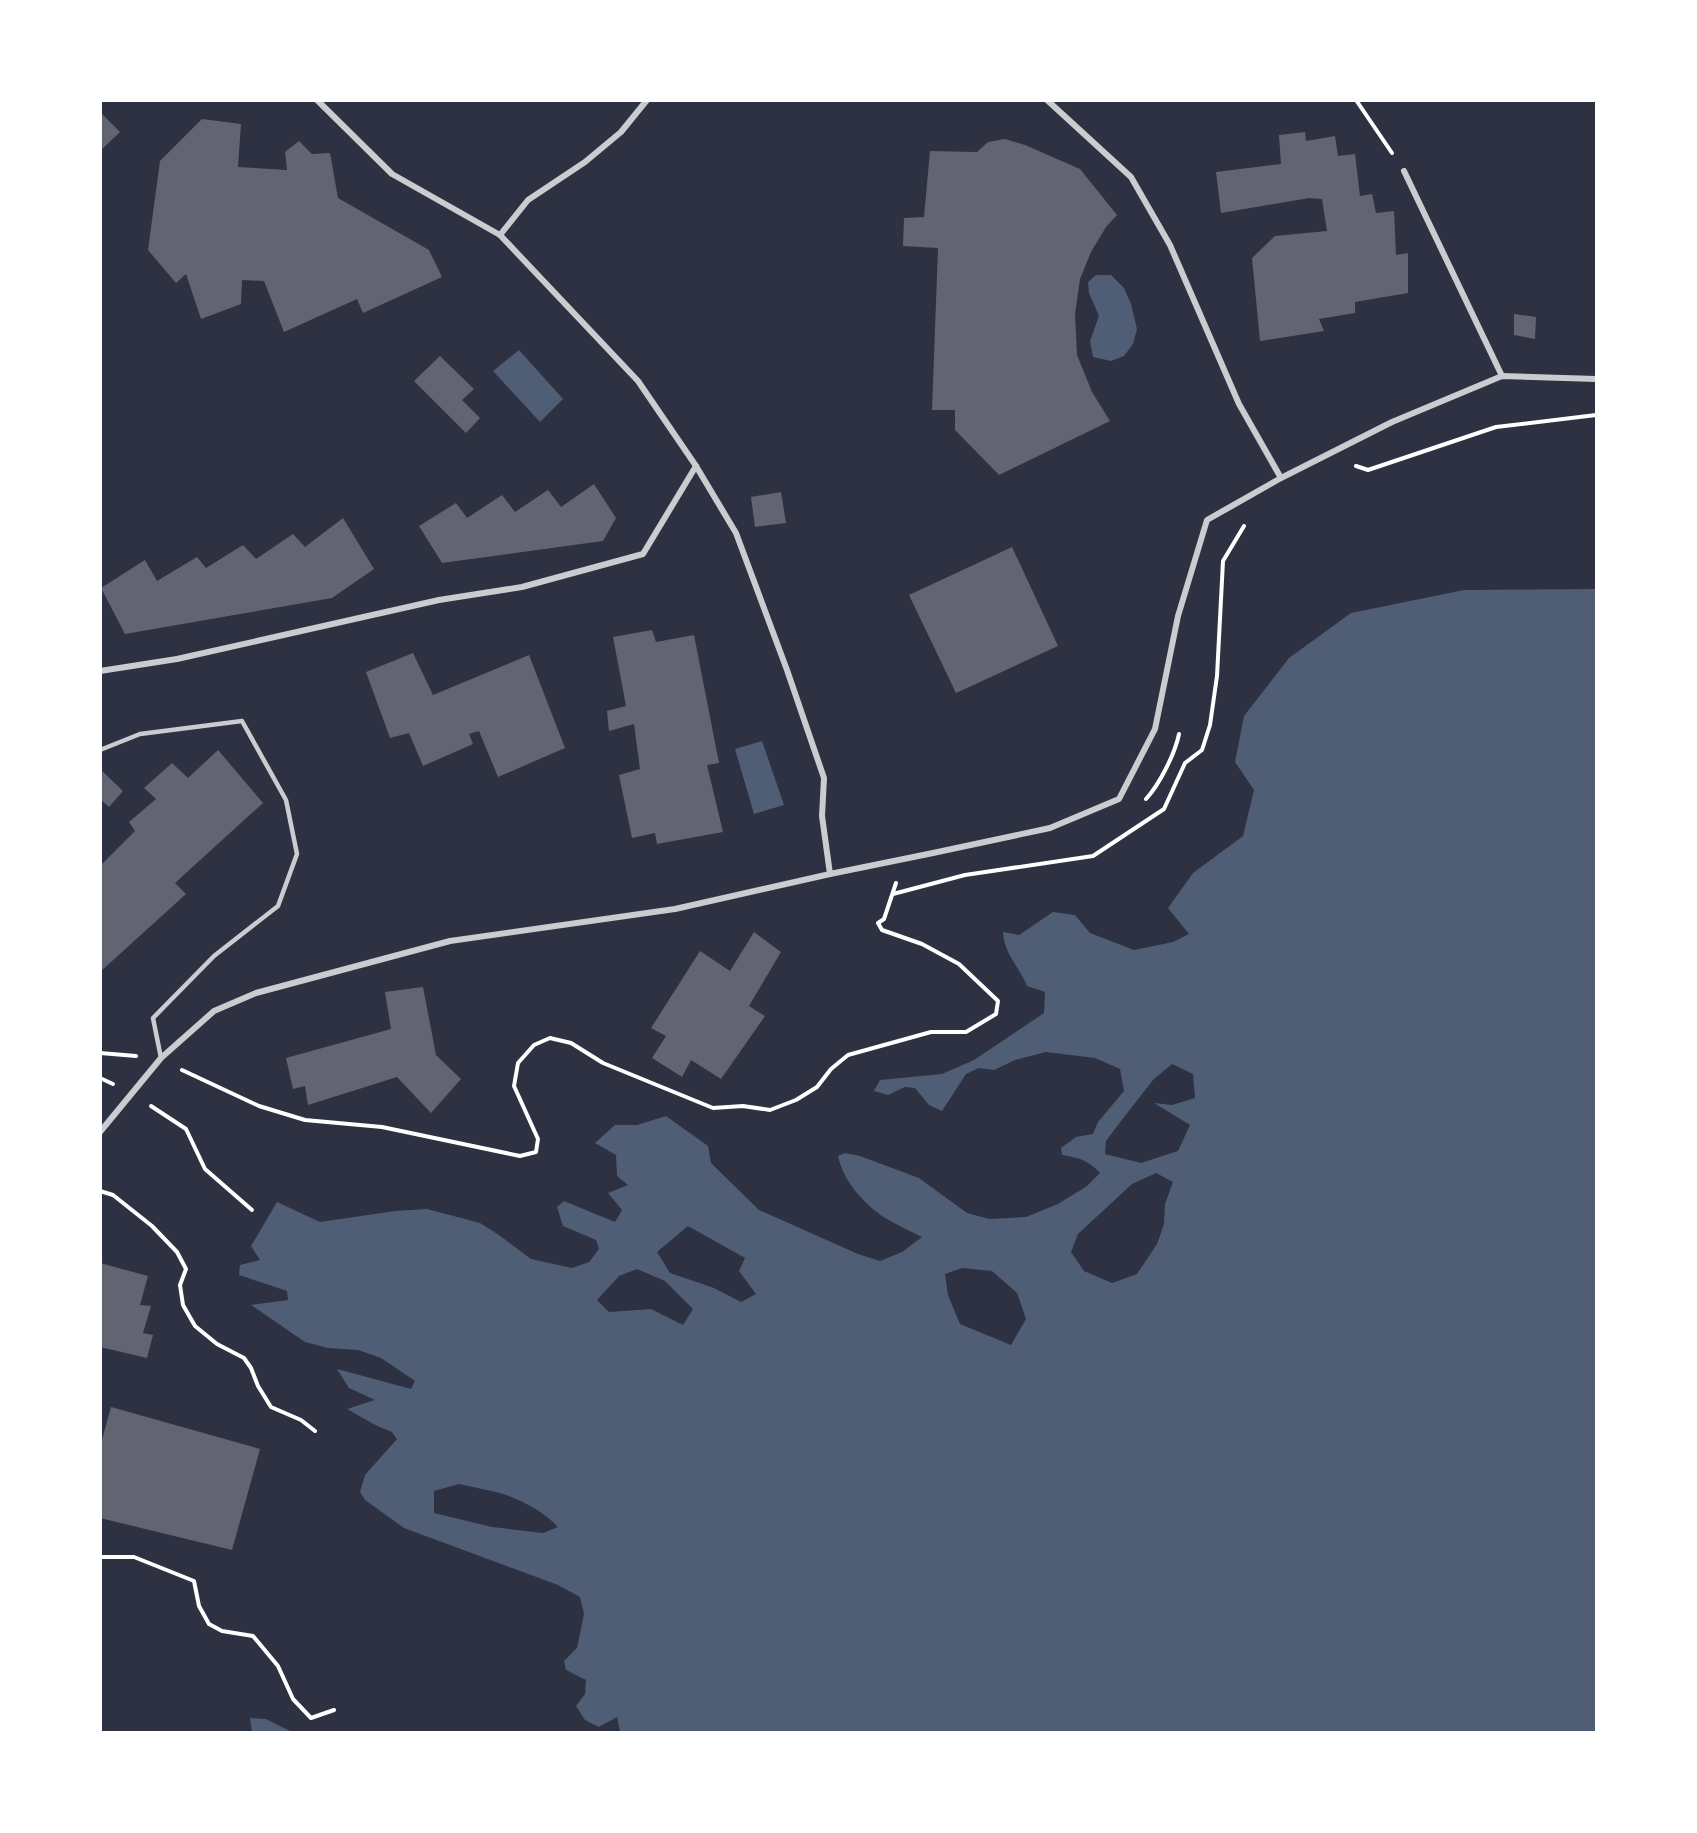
<svg xmlns="http://www.w3.org/2000/svg" width="1697" height="1833" viewBox="0 0 1697 1833" font-family="'Noto Sans',sans-serif">
  <style>
    .water { fill: #4f5d75; fill-rule: evenodd }
    .building { fill: #626471 }
    .lines { fill: none; stroke-linecap: round; stroke-linejoin: round }
    .path { stroke: #fff; stroke-width: 4 }
    .service { stroke: #caccd0; stroke-width: 4.5 }
    .minor { stroke: #caccd0; stroke-width: 6 }
  </style>
  <rect width="100%" height="100%" fill="#2d3142"/>
  <g class="water">
    <polygon points="1096,275 1111,275 1124,288 1131,304 1137,329 1133,344 1124,356 1111,361 1093,357 1090,341 1099,316 1089,293 1088,282"/>
    <polygon points="519,350 563,399 540,422 493,371"/>
    <path d="M1596,589V1732H620L617,1717L599,1727L585,1720L576,1706L585,1694L586,1680L566,1670L564,1661L577,1648L584,1614L580,1597L558,1585L404,1528L365,1500L360,1492L365,1475L397,1439L392,1432L377,1426L347,1409L375,1400L349,1388L337,1369L411,1389L415,1381L381,1358L358,1350L328,1348L305,1342L251,1305L288,1300L287,1291L239,1275L240,1265L260,1260L251,1246L277,1202L320,1222L395,1211L427,1209L480,1223L499,1235L531,1259L572,1268L589,1262L599,1249L596,1240L563,1226L557,1207L564,1201L615,1222L622,1210L608,1193L628,1185L617,1176L616,1155L595,1143L615,1125H637L666,1116L708,1146L711,1163L759,1210L858,1254L880,1261L902,1252L922,1237C910,1231 897,1225 885,1218C864,1204 843,1181 838,1156L845,1153L860,1156L919,1178L967,1213L989,1219L1026,1217L1058,1204L1087,1186L1100,1173C1088,1160 1079,1158 1062,1155L1061,1148L1076,1137L1093,1134L1098,1122L1124,1091L1120,1069L1095,1058L1046,1052L1015,1060L994,1070L979,1068L966,1074L942,1111L929,1105L915,1088L905,1087L888,1095L874,1091L880,1080L942,1074L974,1060L1044,1013L1045,992L1027,986C1019,966 1004,954 1003,932L1019,935L1053,912L1075,915L1090,933L1134,950L1173,942L1189,934L1168,908L1193,873L1243,836L1254,790L1235,762L1244,716L1289,658L1351,613L1464,590ZM1172,1064L1193,1074L1195,1098L1172,1105L1154,1103L1190,1125L1178,1151L1141,1163L1105,1154L1106,1141L1118,1125L1153,1080ZM1156,1173L1173,1182L1165,1204L1164,1224L1157,1244L1137,1274L1112,1283L1084,1271L1071,1252L1078,1234L1132,1184ZM688,1226L745,1258L739,1271L756,1294L741,1302L714,1288L670,1273L657,1252ZM962,1268L992,1271L1017,1293L1026,1319L1011,1345L960,1324L948,1295L945,1274ZM637,1269L665,1281L693,1309L683,1325L651,1309L609,1312L597,1300L619,1276ZM459,1484C471,1487 484,1489 496,1492C519,1498 543,1511 558,1527L543,1533L492,1527L434,1513V1491Z"/>
    <polygon points="762,741 784,805 754,814 735,749"/>
    <polygon points="250,1718 266,1719 292,1732 252,1732"/>
  </g>
  <g class="building">
    <polygon points="100,112 120,132 100,151"/>
    <polygon points="202,119 241,124 238,167 287,170 285,152 299,141 312,154 330,153 338,198 429,250 442,277 363,313 357,299 284,332 264,281 242,280 241,304 201,319 186,274 176,283 148,250 160,161"/>
    <polygon points="1305,132 1306,141 1335,136 1338,156 1355,154 1360,196 1372,194 1376,213 1394,211 1396,255 1408,253 1408,293 1355,302 1355,313 1319,319 1324,331 1260,341 1252,258 1275,236 1327,231 1322,199 1309,198 1221,213 1216,172 1281,164 1279,135"/>
    <polygon points="1005,139 1025,145 1080,169 1117,215 1106,227 1091,252 1080,279 1075,314 1077,355 1092,392 1110,421 999,475 955,430 955,410 932,410 938,248 903,246 904,218 924,217 930,151 977,152 988,142"/>
    <polygon points="1514,314 1536,317 1535,339 1514,335"/>
    <polygon points="440,356 474,389 462,400 480,418 466,433 414,381"/>
    <polygon points="594,484 616,518 603,541 442,563 419,526 456,503 467,518 502,495 515,512 548,490 561,507"/>
    <polygon points="781,492 786,523 755,527 751,497"/>
    <polygon points="343,518 374,569 332,598 125,634 101,588 145,560 157,581 197,557 206,568 243,545 256,559 293,534 305,547"/>
    <polygon points="1012,547 1058,646 956,693 909,595"/>
    <polygon points="652,630 656,642 694,635 719,763 707,765 723,832 657,844 655,833 632,838 619,775 640,769 634,724 609,731 607,711 626,706 613,637"/>
    <polygon points="413,653 433,695 529,655 565,748 498,777 479,731 469,734 473,744 423,766 409,733 390,738 366,672"/>
    <polygon points="218,750 263,803 175,883 186,894 100,972 100,862 102,864 135,831 129,822 156,799 144,788 172,763 188,778"/>
    <polygon points="100,769 123,791 109,807 100,799"/>
    <polygon points="754,932 781,952 749,1006 765,1016 721,1079 691,1060 682,1077 652,1058 666,1036 651,1028 700,951 730,971"/>
    <polygon points="423,987 436,1055 461,1079 431,1113 397,1077 308,1105 305,1086 293,1089 286,1058 391,1029 385,992"/>
    <polygon points="100,1263 148,1276 140,1305 151,1306 143,1333 153,1335 147,1358 100,1347"/>
    <polygon points="111,1407 260,1449 232,1550 100,1518 100,1447"/>
  </g>
  <g class="lines">
    <g class="path">
      <polyline points="1356,100 1392,153"/>
      <polyline points="1356,466 1368,470 1496,427 1596,415"/>
      <path d="M1146,799C1159,785 1175,754 1179,734"/>
      <polyline points="893,894 965,875 1093,856 1164,809 1185,763 1202,750 1210,725 1217,676 1223,561 1244,526"/>
      <polyline points="100,1053 136,1056"/>
      <polyline points="182,1070 259,1106 305,1120 382,1127 520,1156 536,1152 538,1139 514,1086 518,1063 534,1045 550,1038 571,1043 603,1063 713,1108 743,1106 770,1110 796,1100 817,1087 831,1069 848,1055 931,1032 966,1032 996,1014 998,1001 959,964 922,944 882,930 878,923 884,919 896,883"/>
      <polyline points="100,1078 113,1084"/>
      <polyline points="151,1106 186,1129 205,1169 252,1210"/>
      <polyline points="100,1191 113,1195 152,1226 177,1252 186,1269 180,1285 183,1305 195,1326 217,1344 244,1358 251,1368 258,1386 271,1407 301,1420 315,1431"/>
      <polyline points="100,1557 134,1557 194,1581 199,1606 209,1624 222,1631 253,1636 278,1666 293,1699 311,1718 334,1710"/>
    </g>
    <polyline class="service" points="100,750 140,734 242,721 286,800 297,854 278,906 214,956 153,1018 161,1058"/>
    <g class="minor">
      <polyline points="317,100 392,174 500,235 638,381 696,466 736,533 787,670 824,778 822,816 830,874"/>
      <polyline points="1047,100 1131,177 1170,245 1239,404 1281,478"/>
      <polyline points="1404,171 1502,376"/>
      <polyline points="500,235 528,200 585,162 621,132 647,100"/>
      <polyline points="100,671 177,659 439,600 522,587 643,554 696,466"/>
      <polyline points="100,1132 161,1058 214,1011 256,993 450,941 675,909 830,874 933,853 1050,828 1119,799 1155,729 1178,616 1207,520 1281,478 1392,422 1502,376 1596,379"/>
    </g>
  </g>
  <rect width="1697" height="1833" fill="none" stroke="#ffffff" stroke-width="204"/>
</svg>
